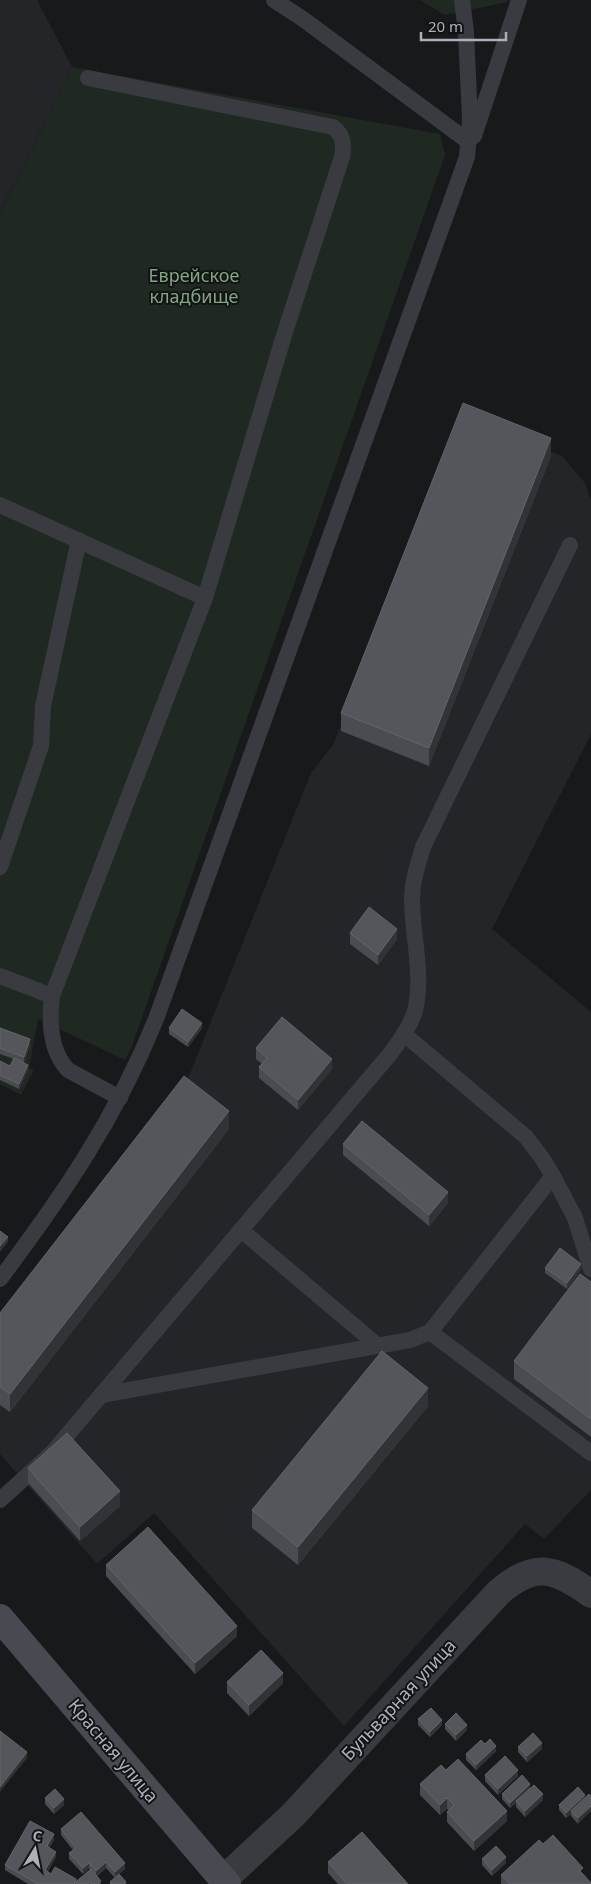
<svg xmlns="http://www.w3.org/2000/svg" width="591" height="1884" viewBox="0 0 591 1884" font-family="'Noto Sans',sans-serif">
  <style>
    .built { fill: #242528 }
    .green { fill: #202921 }
    .lines { fill: none; stroke-linecap: round; stroke-linejoin: round }
    .lane { stroke: #393b40; stroke-width: 16 }
    .street { stroke: #393b40; stroke-width: 28 }
    .secondary { stroke: #474a50; stroke-width: 28 }
    .wall { fill: #494c50 }
    .shaded-wall { fill: #313336 }
    .building { fill: #54565c; stroke: #62646a }
    .labels { text-anchor: middle; stroke-width: 4; stroke-linejoin: round; paint-order: stroke }
    .park-label { font-size: 18px; fill: #81a682; stroke: #131316 }
    .street-label { font-size: 18px; fill: #abb0bb; stroke: #131316 }
  </style>
  <rect width="100%" height="100%" fill="#18191b"/>
  <g class="built">
    <polygon points="0,0 37,0 72,67 0,213"/>
    <polygon points="463,415 562,456 585,483 591,500 591,734 492,929 591,1012 591,1490 544,1539 525,1524 344,1726 154,1513 97,1564 0,1454 0,1321 185,1086 311,773 333,745"/>
  </g>
  <g class="green">
    <polygon points="420,0 508,0 507,2 445,15"/>
    <polygon points="72,67 440,134 445,155 132,1046 125,1060 38,1019 29,1068 34,1070 21,1095 0,1084 0,214"/>
  </g>
  <g class="lines">
    <g class="lane">
      <polyline points="274,0 303,19 469,142"/>
      <polyline points="474,136 519,0"/>
      <polyline points="0,505 205,598"/>
      <polyline points="0,867 41,746 43,706 79,540"/>
      <path d="M0,976L52,996C49,1021 50,1051 68,1070L120,1098"/>
      <path d="M52,996L205,598L285,332L342,157C344,144 344,136 333,127L88,78"/>
      <polyline points="553,1176 575,1218 591,1269"/>
      <polyline points="241,1230 377,1345"/>
      <path d="M0,1279C63,1195 116,1118 156,1019L467,157L470,120L466,32L462,0"/>
      <polyline points="430,1332 591,1453"/>
      <polyline points="101,1395 410,1340 430,1332 553,1176 542,1158 526,1137 404,1034"/>
      <path d="M0,1500L52,1453L390,1054C400,1041 410,1027 415,1011C424,975 412,936 412,899C412,881 418,864 423,847L570,545"/>
    </g>
    <path class="street" d="M223,1880L293,1815L499,1592C535,1561 555,1568 591,1594"/>
    <polyline class="secondary" points="0,1618 227,1884"/>
  </g>
  <g class="wall">
    <polygon points="551,456 429,766 341,731 341,713"/>
    <polygon points="350,933 397,939 378,965 350,944"/>
    <polygon points="0,1028 30,1045 24,1062 28,1070 19,1089 0,1080 0,1061 10,1066 14,1059 0,1054"/>
    <polygon points="169,1028 202,1028 188,1047 169,1034"/>
    <polygon points="256,1048 332,1069 298,1110 259,1078 259,1067 262,1064 256,1059"/>
    <polygon points="229,1129 10,1412 0,1405 0,1313"/>
    <polygon points="343,1144 448,1203 429,1226 343,1155"/>
    <polygon points="545,1268 581,1269 567,1289 545,1273"/>
    <polygon points="591,1282 591,1437 514,1379 514,1361"/>
    <polygon points="428,1406 298,1565 252,1528 252,1510"/>
    <polygon points="28,1468 120,1506 80,1541 28,1483"/>
    <polygon points="106,1565 237,1636 195,1674 106,1576"/>
    <polygon points="227,1682 283,1683 249,1716 227,1693"/>
    <polygon points="418,1719 442,1725 430,1737 418,1725"/>
    <polygon points="445,1724 467,1730 456,1741 445,1729"/>
    <polygon points="485,1744 496,1751 476,1770 466,1760 466,1754"/>
    <polygon points="518,1747 542,1749 527,1762 518,1752"/>
    <polygon points="446,1770 507,1821 474,1851 447,1822 447,1812 449,1810 447,1809 440,1815 420,1795 420,1784"/>
    <polygon points="485,1775 518,1776 498,1795 485,1781"/>
    <polygon points="530,1788 543,1800 525,1817 516,1807 516,1803 510,1808 502,1799 502,1794"/>
    <polygon points="585,1795 578,1824 571,1816 571,1814 566,1818 559,1810 559,1805"/>
    <polygon points="45,1798 64,1805 54,1814 45,1804"/>
    <polygon points="61,1829 125,1869 119,1874 126,1884 110,1884 110,1882 115,1878 106,1868 97,1876 101,1884 28,1884 5,1870 5,1865 54,1840 49,1848 56,1857 48,1871 51,1874 76,1881 90,1870 89,1868 83,1874 69,1859 69,1853 73,1850 61,1835"/>
    <polygon points="543,1844 583,1874 591,1884 501,1884 501,1875"/>
    <polygon points="482,1859 506,1863 492,1876 482,1865"/>
    <polygon points="328,1862 408,1884 338,1884 328,1873"/>
  </g>
  <g class="shaded-wall">
    <polygon points="551,438 551,456 429,766 429,748"/>
    <polygon points="397,929 397,939 378,965 378,955"/>
    <polygon points="202,1023 202,1028 188,1047 188,1042"/>
    <polygon points="30,1039 30,1045 24,1062 24,1057"/>
    <polygon points="332,1059 332,1069 298,1110 298,1100"/>
    <polygon points="28,1065 28,1070 19,1089 19,1084"/>
    <polygon points="229,1111 229,1129 10,1412 10,1394"/>
    <polygon points="448,1192 448,1203 429,1226 429,1215"/>
    <polygon points="8,1237 8,1242 0,1252 0,1246"/>
    <polygon points="581,1264 581,1269 567,1289 567,1283"/>
    <polygon points="428,1388 428,1406 298,1565 298,1547"/>
    <polygon points="120,1491 120,1506 80,1541 80,1527"/>
    <polygon points="237,1626 237,1636 195,1674 195,1663"/>
    <polygon points="283,1673 283,1683 249,1716 249,1705"/>
    <polygon points="442,1720 442,1725 430,1737 430,1732"/>
    <polygon points="467,1725 467,1730 456,1741 456,1735"/>
    <polygon points="542,1743 542,1749 527,1762 527,1756"/>
    <polygon points="496,1746 496,1751 476,1770 476,1765"/>
    <polygon points="27,1752 27,1758 0,1792 0,1787"/>
    <polygon points="518,1770 518,1776 498,1795 498,1789"/>
    <polygon points="530,1784 530,1790 516,1801 516,1803 510,1808 510,1803"/>
    <polygon points="543,1794 543,1800 525,1817 525,1811"/>
    <polygon points="585,1795 585,1801 571,1811 571,1814 566,1818 566,1813"/>
    <polygon points="447,1798 447,1809 440,1815 440,1805"/>
    <polygon points="64,1799 64,1805 54,1814 54,1808"/>
    <polygon points="591,1806 591,1811 578,1824 578,1818"/>
    <polygon points="507,1811 507,1821 474,1851 474,1841"/>
    <polygon points="54,1834 54,1840 47,1852 47,1846"/>
    <polygon points="56,1852 56,1857 45,1876 45,1870"/>
    <polygon points="506,1857 506,1863 492,1876 492,1870"/>
    <polygon points="106,1862 106,1868 96,1876 96,1871"/>
    <polygon points="89,1863 89,1868 83,1874 83,1868"/>
    <polygon points="125,1863 125,1869 115,1878 115,1872"/>
  </g>
  <g class="building">
    <polygon points="463,403 551,438 429,748 341,713"/>
    <polygon points="369,907 397,929 378,955 350,933"/>
    <polygon points="182,1009 202,1023 188,1042 169,1028"/>
    <polygon points="282,1017 332,1059 298,1100 259,1067 267,1058 256,1048"/>
    <polygon points="0,1028 30,1039 24,1057 0,1048"/>
    <polygon points="14,1058 28,1065 19,1084 0,1075 0,1061 10,1066"/>
    <polygon points="184,1076 229,1111 10,1394 0,1387 0,1313"/>
    <polygon points="362,1121 448,1192 429,1215 343,1144"/>
    <polygon points="0,1231 8,1237 0,1246"/>
    <polygon points="560,1248 581,1264 567,1283 545,1268"/>
    <polygon points="580,1274 591,1282 591,1419 514,1361"/>
    <polygon points="382,1351 428,1388 298,1547 252,1510"/>
    <polygon points="67,1433 120,1491 80,1527 28,1468"/>
    <polygon points="148,1527 237,1626 195,1663 106,1565"/>
    <polygon points="261,1650 283,1673 249,1705 227,1682"/>
    <polygon points="431,1708 442,1720 430,1732 418,1719"/>
    <polygon points="456,1713 467,1725 456,1735 445,1724"/>
    <polygon points="0,1731 27,1752 0,1787"/>
    <polygon points="533,1733 542,1743 527,1756 518,1747"/>
    <polygon points="490,1739 496,1746 476,1765 466,1754 481,1740 485,1744"/>
    <polygon points="505,1756 518,1770 498,1789 485,1775"/>
    <polygon points="458,1759 507,1811 474,1841 447,1812 454,1805 447,1798 440,1805 420,1784 441,1765 446,1770"/>
    <polygon points="522,1775 530,1784 510,1803 502,1794"/>
    <polygon points="534,1785 543,1794 525,1811 516,1801"/>
    <polygon points="578,1787 585,1795 566,1813 559,1805"/>
    <polygon points="55,1789 64,1799 54,1808 45,1798"/>
    <polygon points="589,1794 591,1796 591,1806 578,1818 571,1811"/>
    <polygon points="81,1812 125,1863 115,1872 106,1862 96,1871 89,1863 83,1868 69,1853 76,1848 61,1829"/>
    <polygon points="30,1821 54,1834 47,1846 56,1852 45,1870 51,1874 55,1867 76,1879 74,1884 38,1884 5,1865"/>
    <polygon points="362,1832 408,1884 347,1884 328,1862"/>
    <polygon points="553,1835 583,1868 580,1871 591,1883 591,1884 510,1884 501,1875 539,1840 543,1844"/>
    <polygon points="496,1846 506,1857 492,1870 482,1859"/>
    <polygon points="91,1869 101,1881 98,1884 92,1884 90,1882 87,1884 78,1884 76,1882"/>
    <polygon points="119,1874 126,1882 124,1884 111,1884 110,1882"/>
  </g>
  <g class="labels">
    <g class="park-label">
      <text x="194" y="282">Еврейское<tspan x="194" dy="21">кладбище</tspan></text>
    </g>
    <g class="street-label">
      <text transform="translate(399 1700) rotate(-47)" y="6">Бульварная улица</text>
      <text transform="translate(113 1751) rotate(50)" y="6">Красная улица</text>
    </g>
  </g>
  <g transform="translate(35 1849) rotate(10)" stroke="#131316" stroke-width="4" paint-order="stroke">
  <path d="M0-4L9 19L0 12L-9 19Z" fill="#abb0bb"/>
  <text y="-8" font-size="14" font-weight="bold" text-anchor="middle" fill="#abb0bb">С</text>
  </g>
  <path d="M421 32v8h85v-8" fill="none" stroke="#abb0bb" stroke-width="2.5"/>
  <text x="428" y="32" font-size="15" fill="#abb0bb" stroke="#131316" stroke-width="4" paint-order="stroke">20 m</text>
</svg>
